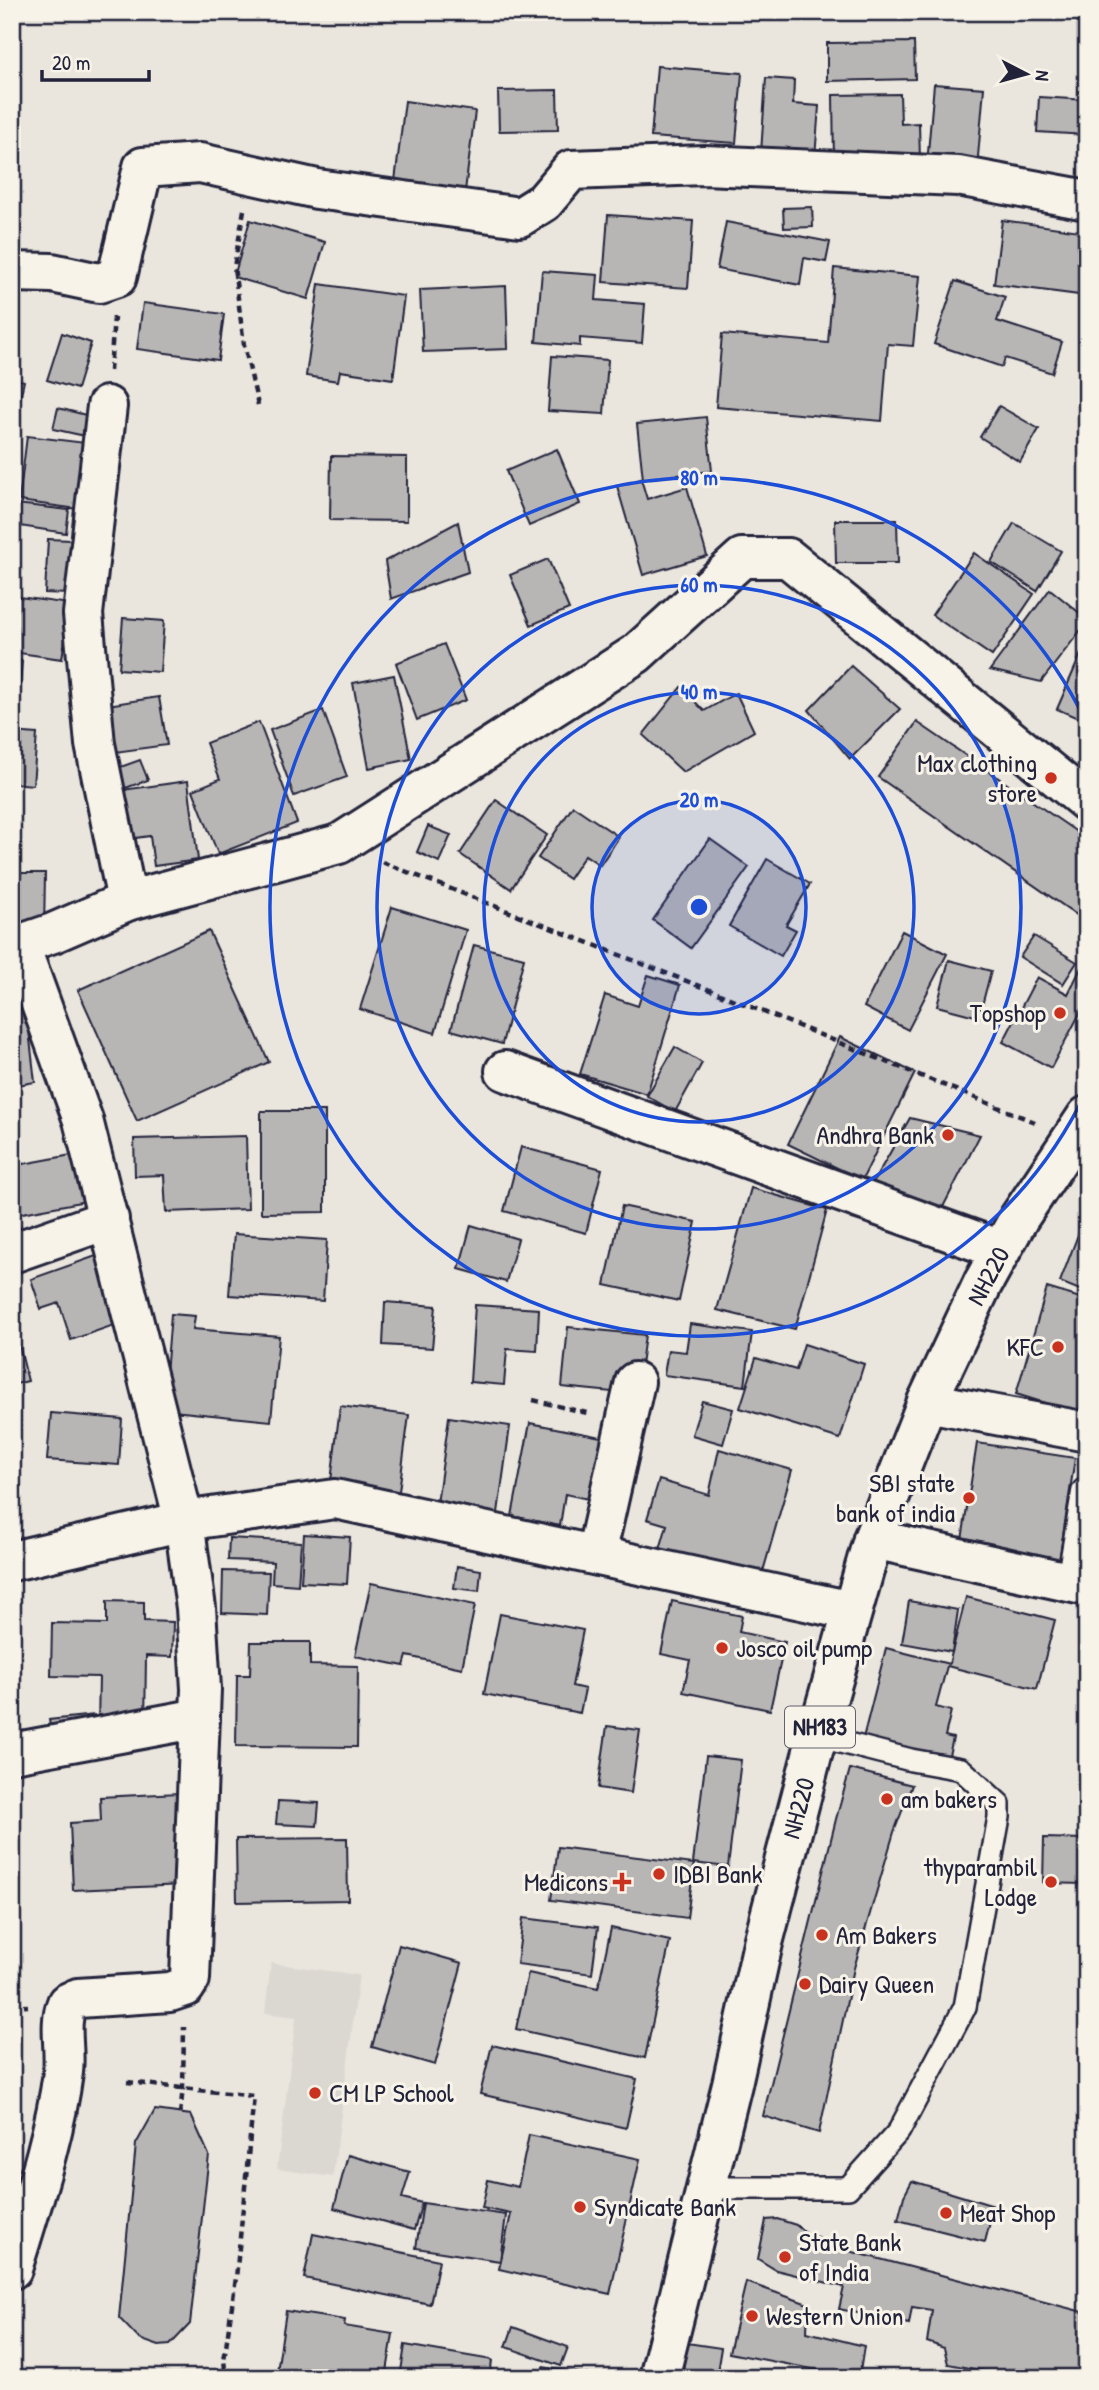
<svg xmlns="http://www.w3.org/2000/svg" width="1099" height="2390" viewBox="0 0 1099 2390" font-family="'Patrick Hand',sans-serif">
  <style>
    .built { fill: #dbd8d2 }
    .building { fill: #b8b6b5; stroke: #22223b; stroke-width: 2 }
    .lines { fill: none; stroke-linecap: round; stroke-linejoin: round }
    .service-casing { stroke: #22223b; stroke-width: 26 }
    .pedestrian-casing { stroke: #22223b; stroke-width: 35 }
    .minor-casing { stroke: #22223b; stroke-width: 44 }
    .trunk-casing { stroke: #22223b; stroke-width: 44 }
    .path { stroke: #22223b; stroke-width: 4.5; stroke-dasharray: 7 5; stroke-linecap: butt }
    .service { stroke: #f7f3e8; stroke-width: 21 }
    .pedestrian { stroke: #f7f3e8; stroke-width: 30 }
    .minor { stroke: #f7f3e8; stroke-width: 38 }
    .trunk { stroke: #f7f3e8; stroke-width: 38 }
    .ring { fill: none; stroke: #1d4ed8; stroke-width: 3.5 }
    .poi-dot { fill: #c8321e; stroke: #f7f3e8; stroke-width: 2.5 }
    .labels { text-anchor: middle; stroke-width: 6; stroke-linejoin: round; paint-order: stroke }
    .shield { fill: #f7f3e8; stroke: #62616f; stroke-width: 2 }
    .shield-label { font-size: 24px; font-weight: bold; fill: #22223b }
    .poi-label { font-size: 26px; fill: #22223b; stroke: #f7f3e8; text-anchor: start }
    .street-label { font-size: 26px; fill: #22223b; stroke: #f7f3e8 }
    .centre { fill: #1d4ed8; stroke: #f7f3e8; stroke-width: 3.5 }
    .ring-label { font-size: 21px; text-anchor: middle; font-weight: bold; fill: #1d4ed8; stroke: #f7f3e8; stroke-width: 6; stroke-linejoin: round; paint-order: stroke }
  </style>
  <rect width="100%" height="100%" fill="#eae6de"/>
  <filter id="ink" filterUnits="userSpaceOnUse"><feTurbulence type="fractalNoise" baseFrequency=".0143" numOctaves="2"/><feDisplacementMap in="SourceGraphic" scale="14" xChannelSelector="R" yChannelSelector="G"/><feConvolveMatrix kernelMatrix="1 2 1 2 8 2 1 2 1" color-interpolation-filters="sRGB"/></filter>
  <g filter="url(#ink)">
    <polygon class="built" points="271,1963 359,1975 333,2177 277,2169 296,2017 265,2013"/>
    <g class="building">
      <polygon points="914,42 915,79 827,81 827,43"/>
      <polygon points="657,66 742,73 736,143 651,137"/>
      <polygon points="766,78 794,80 793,104 819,106 815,158 761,153"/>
      <polygon points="934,84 984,88 977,168 927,164"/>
      <polygon points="557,90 558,130 499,131 498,91"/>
      <polygon points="900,94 901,124 919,123 920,161 834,163 833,95"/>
      <polygon points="1039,97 1087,100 1087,135 1037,132"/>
      <polygon points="405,101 475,111 465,191 395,181"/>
      <polygon points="812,207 813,227 784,228 783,208"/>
      <polygon points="608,215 693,221 688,288 603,282"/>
      <polygon points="250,220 325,242 308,299 234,277"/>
      <polygon points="1002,220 1087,232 1087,296 994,284"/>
      <polygon points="726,222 830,242 826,262 804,258 800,285 717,269"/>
      <polygon points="834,268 920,276 913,346 888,344 882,421 716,407 722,334 828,343"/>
      <polygon points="542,271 598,275 596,300 645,304 642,343 580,338 580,346 536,342"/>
      <polygon points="955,281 1005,297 997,321 1062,342 1052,373 1005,358 1002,367 934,344"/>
      <polygon points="319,284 404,296 393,379 340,371 338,381 306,376"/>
      <polygon points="506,286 508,349 423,352 420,290"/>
      <polygon points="143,303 224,314 218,360 137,349"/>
      <polygon points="62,333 91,343 77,389 47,380"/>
      <polygon points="552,356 608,360 604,414 548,411"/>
      <polygon points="1087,363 1087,398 1077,395"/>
      <polygon points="12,378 24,381 13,430 12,430"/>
      <polygon points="999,406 1039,429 1020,462 980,437"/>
      <polygon points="58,408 90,416 85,436 53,429"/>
      <polygon points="706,417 712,471 643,479 637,424"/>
      <polygon points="27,436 86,443 78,509 19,501"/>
      <polygon points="557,449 580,504 529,526 506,471"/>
      <polygon points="331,456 407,457 407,521 330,520"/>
      <polygon points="641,479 647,499 687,487 707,556 643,575 617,486"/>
      <polygon points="16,504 69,510 66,533 13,525"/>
      <polygon points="835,520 897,520 898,563 836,563"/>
      <polygon points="458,522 468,572 391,599 385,561"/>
      <polygon points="1014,523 1061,551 1037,591 991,562"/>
      <polygon points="48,539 71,540 68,594 45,593"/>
      <polygon points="974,553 1034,594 992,656 932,615"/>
      <polygon points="548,559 569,609 531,625 510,575"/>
      <polygon points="1050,589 1087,619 1087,622 1041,682 990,670"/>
      <polygon points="12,596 70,604 62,659 12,652"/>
      <polygon points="123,618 164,621 160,672 119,669"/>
      <polygon points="1087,640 1087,722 1057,709"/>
      <polygon points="444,644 466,700 417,720 396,663"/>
      <polygon points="12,660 22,661 17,715 12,715"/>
      <polygon points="851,666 900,709 850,759 809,710"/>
      <polygon points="394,675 411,759 369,768 353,683"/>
      <polygon points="681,687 704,711 736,693 754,731 683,772 643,735"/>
      <polygon points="159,697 167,745 108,753 101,706"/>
      <polygon points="323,710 347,777 294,796 270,730"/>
      <polygon points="259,722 297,823 218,854 193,790 220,779 206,743"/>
      <polygon points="917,722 1087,839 1087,922 878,777"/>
      <polygon points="12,732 37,734 33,785 12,783"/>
      <polygon points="140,760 148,780 120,790 112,770"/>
      <polygon points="188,781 198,860 154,866 150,836 121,840 115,791"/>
      <polygon points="496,800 547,835 511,889 460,854"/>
      <polygon points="573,806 619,837 600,865 585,855 569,879 538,858"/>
      <polygon points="428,826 451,835 439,862 417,852"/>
      <polygon points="710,839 749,867 691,948 653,920"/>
      <polygon points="767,859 810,884 786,925 796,930 781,956 729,926"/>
      <polygon points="12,873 45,873 44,933 12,933"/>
      <polygon points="392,907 466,930 435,1033 360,1009"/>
      <polygon points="209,931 269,1062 137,1121 78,990"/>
      <polygon points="902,931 947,954 908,1030 864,1007"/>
      <polygon points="1034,936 1077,962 1063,984 1020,957"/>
      <polygon points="474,945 524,958 502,1044 451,1030"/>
      <polygon points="949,960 991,971 979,1017 937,1006"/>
      <polygon points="1081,968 1087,971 1087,1000 1051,1068 1003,1042 1037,977 1068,994"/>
      <polygon points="648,975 680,985 647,1094 580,1074 605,995 638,1006"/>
      <polygon points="26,1005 35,1082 12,1086 12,1007"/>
      <polygon points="840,1037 915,1073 862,1180 788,1144"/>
      <polygon points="675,1047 702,1063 675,1112 647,1096"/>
      <polygon points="261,1111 325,1111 325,1212 261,1213"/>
      <polygon points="910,1118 980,1135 925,1242 852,1219"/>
      <polygon points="246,1136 248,1209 166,1212 164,1175 135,1176 134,1139"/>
      <polygon points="521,1147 602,1169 586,1233 504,1211"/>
      <polygon points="77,1154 86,1201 12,1215 12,1166"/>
      <polygon points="751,1188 827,1210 795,1329 717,1310"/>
      <polygon points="622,1206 696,1222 679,1301 605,1285"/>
      <polygon points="1087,1211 1087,1293 1060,1282"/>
      <polygon points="471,1225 518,1239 506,1282 459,1269"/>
      <polygon points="234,1234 327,1240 323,1301 229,1295"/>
      <polygon points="96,1256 120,1323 71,1340 59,1303 41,1309 31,1279"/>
      <polygon points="1047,1288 1087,1300 1087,1416 1016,1394"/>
      <polygon points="385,1302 436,1306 432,1348 383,1345"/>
      <polygon points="475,1305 539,1309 537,1351 507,1349 504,1385 470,1382"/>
      <polygon points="171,1314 195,1316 193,1329 279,1336 271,1421 163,1410"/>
      <polygon points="12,1316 28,1381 12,1385"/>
      <polygon points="690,1324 752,1332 745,1386 664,1375 668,1350 686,1352"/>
      <polygon points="568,1327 645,1335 641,1365 626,1364 622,1393 562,1387"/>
      <polygon points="804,1344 864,1364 840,1439 740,1408 756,1358 796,1370"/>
      <polygon points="702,1401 733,1409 723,1444 692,1435"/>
      <polygon points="340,1406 409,1415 398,1499 330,1490"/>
      <polygon points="51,1413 122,1419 119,1465 47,1460"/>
      <polygon points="449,1417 510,1426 497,1520 436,1511"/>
      <polygon points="530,1423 606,1438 593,1500 565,1494 560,1526 512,1516"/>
      <polygon points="977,1443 1075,1458 1058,1568 960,1553"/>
      <polygon points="719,1449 792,1470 760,1582 659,1553 667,1525 647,1519 659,1480 709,1495"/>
      <polygon points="304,1534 350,1537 347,1584 301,1582"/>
      <polygon points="229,1538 301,1542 298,1585 272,1583 273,1562 228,1560"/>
      <polygon points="457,1566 481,1570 479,1591 454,1588"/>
      <polygon points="223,1571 269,1572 267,1615 222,1613"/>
      <polygon points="371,1583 475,1605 462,1668 407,1656 404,1666 355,1656"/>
      <polygon points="966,1597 1055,1620 1037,1689 947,1666 936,1707 951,1711 945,1736 953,1738 946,1768 861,1746 886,1648 949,1664"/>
      <polygon points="107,1601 144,1602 144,1621 173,1622 172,1657 146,1656 145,1727 98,1725 99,1677 51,1676 52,1623 107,1624"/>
      <polygon points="672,1601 742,1616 739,1632 785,1642 770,1710 683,1692 690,1660 661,1654"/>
      <polygon points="909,1601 958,1610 952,1652 902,1643"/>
      <polygon points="500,1614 583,1630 572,1686 585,1689 580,1713 484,1694"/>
      <polygon points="251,1642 310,1642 310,1665 358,1666 357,1747 236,1746 237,1675 250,1675"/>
      <polygon points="94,1715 96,1731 52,1737 49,1720"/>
      <polygon points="607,1726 640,1730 631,1793 598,1788"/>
      <polygon points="706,1756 741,1760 728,1867 693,1863"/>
      <polygon points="850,1769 912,1785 894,1832 854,1968 819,2133 763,2116 836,1819"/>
      <polygon points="179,1793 183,1885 73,1890 70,1823 101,1821 100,1797"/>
      <polygon points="12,1798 16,1823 12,1824"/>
      <polygon points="278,1801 319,1803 317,1826 276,1824"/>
      <polygon points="347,1838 348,1900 237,1902 236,1839"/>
      <polygon points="1044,1838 1085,1839 1084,1884 1043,1883"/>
      <polygon points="558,1847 694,1864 687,1918 551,1900"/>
      <polygon points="523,1918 598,1927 592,1974 517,1964"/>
      <polygon points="611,1928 670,1941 645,2058 516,2029 528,1973 598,1988"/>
      <polygon points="399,1945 462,1963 435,2065 372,2047"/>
      <polygon points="492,2045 637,2079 626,2128 480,2094"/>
      <polygon points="155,2110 191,2115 209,2155 190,2324 170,2345 159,2346 139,2339 119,2318 136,2144"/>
      <polygon points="529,2135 640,2159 610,2294 499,2269 511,2214 482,2208 488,2180 518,2187"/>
      <polygon points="348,2155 410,2172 402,2198 422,2203 414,2230 334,2208"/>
      <polygon points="912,2181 994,2206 985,2242 898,2220 904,2196"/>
      <polygon points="423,2203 506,2215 500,2261 416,2248"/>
      <polygon points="777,2219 796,2225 807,2234 817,2237 830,2246 1087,2313 1087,2378 1021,2378 948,2364 944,2348 927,2342 932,2310 912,2307 909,2324 839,2309 844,2287 776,2270 758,2259 766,2220"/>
      <polygon points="313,2234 439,2260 430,2304 304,2278"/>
      <polygon points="746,2282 808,2304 807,2332 864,2346 859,2378 729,2353"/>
      <polygon points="286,2311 345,2320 344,2326 393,2334 386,2378 316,2378 277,2372"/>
      <polygon points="513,2327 568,2347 561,2366 506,2347"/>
      <polygon points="687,2343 721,2348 716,2378 682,2378"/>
      <polygon points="405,2345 492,2360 490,2378 400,2378"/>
      <polygon points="543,2367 596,2376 596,2378 542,2378"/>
    </g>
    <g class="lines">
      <defs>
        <polyline id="service" points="706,2188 848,2188 899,2131 965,2007 999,1817 999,1804 961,1769 911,1760 817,1736"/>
        <polyline id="pedestrian" points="1072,1582 1087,1493"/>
        <g id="minor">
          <polyline points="12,272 52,273 99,283 117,277 143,167 200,163 317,189 520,217 544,202 571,170 704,165 958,176 1087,200"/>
          <polyline points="107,406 83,614 95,744 127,901"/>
          <polyline points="12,947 53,933 127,901 339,844 636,654 742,558 788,558 1087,802"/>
          <polyline points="505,1071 1001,1250"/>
          <polyline points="12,1253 109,1219"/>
          <polyline points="927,1402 1087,1432"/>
          <polyline points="873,1539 1087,1586"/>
          <polyline points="596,1555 635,1382"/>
          <polyline points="12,1561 184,1521 335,1499 852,1611"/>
          <polyline points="12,1753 200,1718"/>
          <path d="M12,2269C31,2206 55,2136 63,2072C66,2049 58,2025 67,2003L78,1998L170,1992L185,1987L190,1979L201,1689L196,1608L184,1521L83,1120L20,946"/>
        </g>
        <polyline id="trunk" points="659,2378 732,2084 763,1943 817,1736 873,1539 927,1402 983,1283 1019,1218 1087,1116"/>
      </defs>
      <use href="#service" class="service-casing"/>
      <use href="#pedestrian" class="pedestrian-casing"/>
      <use href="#minor" class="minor-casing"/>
      <use href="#trunk" class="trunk-casing"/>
      <g class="path">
        <polyline points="244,210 234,267 244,345 258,405"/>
        <polyline points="110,371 114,317"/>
        <polyline points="382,862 712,991 1037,1123"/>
        <polyline points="533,1400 591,1414"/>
        <polyline points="12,2007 28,2006"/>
        <polyline points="127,2082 254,2096 236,2278 224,2360 226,2378"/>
        <polyline points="180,2114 183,2088 184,2027"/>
      </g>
      <use href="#service" class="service"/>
      <use href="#pedestrian" class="pedestrian"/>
      <use href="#minor" class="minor"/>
      <use href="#trunk" class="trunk"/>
    </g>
  </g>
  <circle cx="699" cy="907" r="107" fill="#1d4ed8" fill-opacity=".12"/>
  <g class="ring">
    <circle cx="699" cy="907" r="107"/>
    <circle cx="699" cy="907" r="215"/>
    <circle cx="699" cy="907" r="322"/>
    <path d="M1086 1092A429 429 0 1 1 1086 722"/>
  </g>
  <g class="poi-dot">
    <circle cx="1051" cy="778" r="7"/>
    <circle cx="1060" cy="1013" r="7"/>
    <circle cx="948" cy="1135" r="7"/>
    <circle cx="1058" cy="1347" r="7"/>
    <circle cx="969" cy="1498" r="7"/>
    <circle cx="722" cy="1648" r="7"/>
    <circle cx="887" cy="1799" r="7"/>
    <circle cx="659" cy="1874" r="7"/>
    <path d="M618.5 1871.5h7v7h7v7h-7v7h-7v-7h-7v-7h7z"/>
    <circle cx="1051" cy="1882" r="7"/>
    <circle cx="822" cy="1935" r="7"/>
    <circle cx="805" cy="1984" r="7"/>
    <circle cx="315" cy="2093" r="7"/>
    <circle cx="580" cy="2207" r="7"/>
    <circle cx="946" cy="2213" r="7"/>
    <circle cx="785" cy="2257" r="7"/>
    <circle cx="752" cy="2316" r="7"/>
  </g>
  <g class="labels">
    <rect class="shield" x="785" y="1706.5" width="70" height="41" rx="5"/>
    <g class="shield-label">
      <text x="820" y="1735">NH183</text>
    </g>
    <g class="poi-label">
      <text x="1037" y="772" text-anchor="end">Max clothing<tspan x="1037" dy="30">store</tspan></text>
      <text x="1046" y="1022" text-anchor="end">Topshop</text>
      <text x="934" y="1144" text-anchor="end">Andhra Bank</text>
      <text x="1044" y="1356" text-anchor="end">KFC</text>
      <text x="955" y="1492" text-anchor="end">SBI state<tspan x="955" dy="30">bank of india</tspan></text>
      <text x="736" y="1657">Josco oil pump</text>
      <text x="901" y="1808">am bakers</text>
      <text x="1037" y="1876" text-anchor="end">thyparambil<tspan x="1037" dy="30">Lodge</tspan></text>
      <text x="673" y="1883">IDBI Bank</text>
      <text x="608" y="1891" text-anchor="end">Medicons</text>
      <text x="836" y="1944">Am Bakers</text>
      <text x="819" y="1993">Dairy Queen</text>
      <text x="329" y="2102">CM LP School</text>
      <text x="594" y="2216">Syndicate Bank</text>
      <text x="960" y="2222">Meat Shop</text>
      <text x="799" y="2251">State Bank<tspan x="799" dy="30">of India</tspan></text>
      <text x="766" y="2325">Western Union</text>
    </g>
    <g class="street-label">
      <text transform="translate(988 1276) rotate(-62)" y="9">NH220</text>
      <text transform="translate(798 1808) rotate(-75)" y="9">NH220</text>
    </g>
  </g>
  <circle cx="699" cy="907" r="10" class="centre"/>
  <g class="ring-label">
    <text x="699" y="485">80 m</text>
    <text x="699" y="592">60 m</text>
    <text x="699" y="699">40 m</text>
    <text x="699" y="807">20 m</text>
  </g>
  <rect width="1099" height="2390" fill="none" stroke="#f7f3e8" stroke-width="42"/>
  <rect x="21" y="21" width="1057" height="2348" fill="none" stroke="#22223b" stroke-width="2.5" filter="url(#ink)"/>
  <g transform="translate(1026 74) rotate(96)" stroke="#f7f3e8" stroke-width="5" paint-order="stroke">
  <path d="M0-5L12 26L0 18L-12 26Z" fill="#22223b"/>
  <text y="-10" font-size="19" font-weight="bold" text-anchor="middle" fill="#22223b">N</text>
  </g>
  <path d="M42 70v10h107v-10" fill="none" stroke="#22223b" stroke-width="3.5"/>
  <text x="52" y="70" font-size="21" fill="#22223b" stroke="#f7f3e8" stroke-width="5" paint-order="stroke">20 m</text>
</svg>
